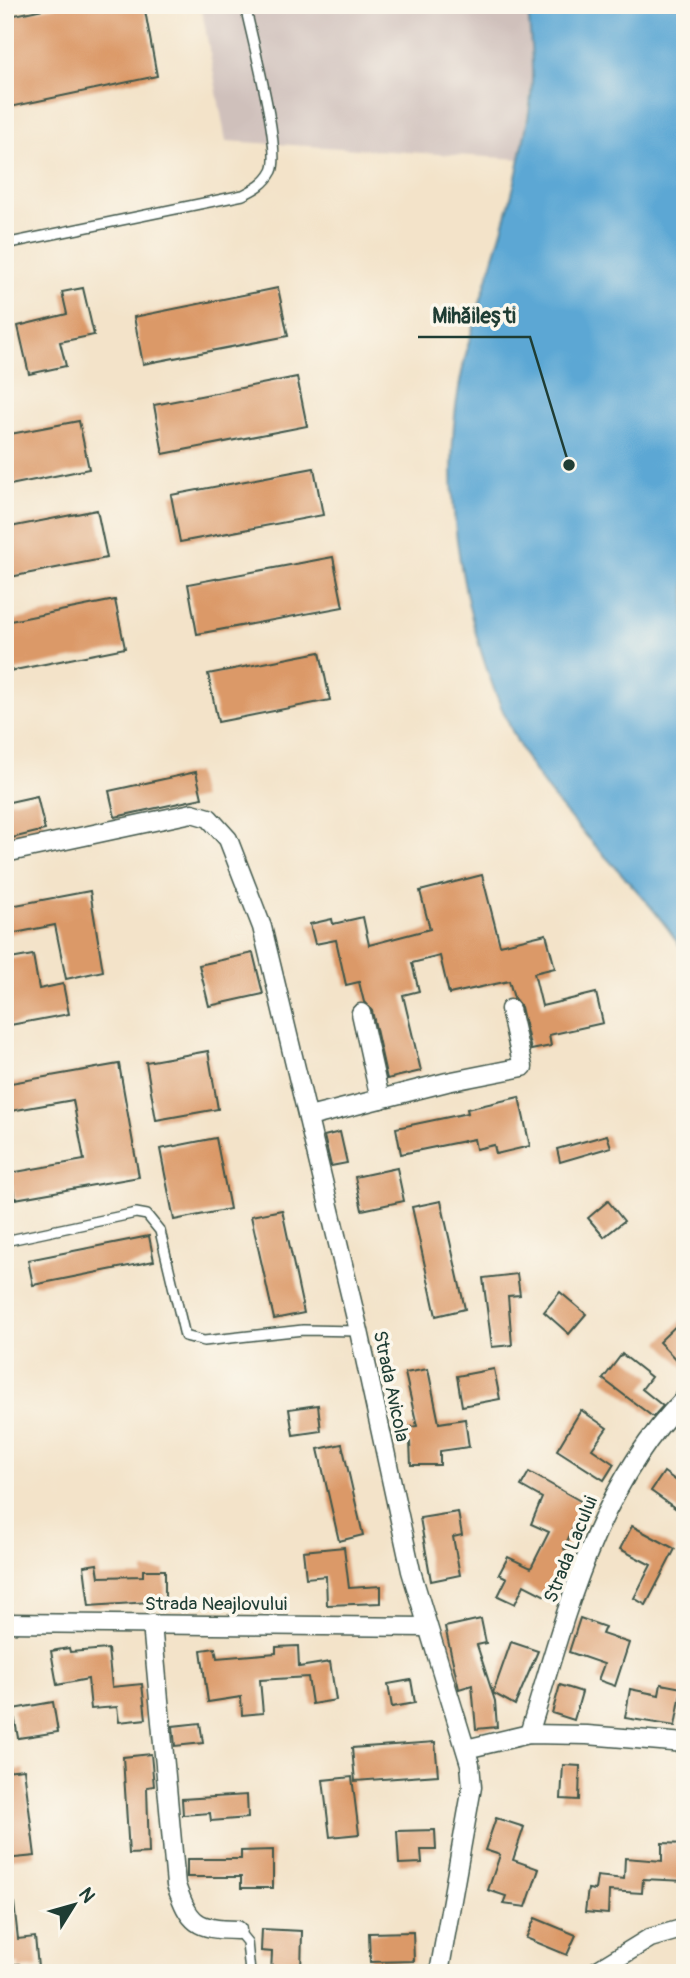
<svg xmlns="http://www.w3.org/2000/svg" width="690" height="1978" viewBox="0 0 690 1978" font-family="Pangolin,sans-serif">
  <style>
    .industrial { fill: #cfc0bb }
    .water { fill: #5ba7d4; stroke: #3d7284; stroke-width: 2 }
    .building { fill: #db9968 }
    .lines { fill: none; stroke-linecap: round; stroke-linejoin: round }
    .service-casing { stroke: #3f564a; stroke-width: 12 }
    .minor-casing { stroke: #3f564a; stroke-width: 21 }
    .service { stroke: #fff; stroke-width: 9 }
    .minor { stroke: #fff; stroke-width: 18 }
    .labels { text-anchor: middle; stroke-width: 7; stroke-linejoin: round; paint-order: stroke }
    .street-label { font-size: 19px; fill: #1f3d34; stroke: #fbf7ec }
    .leader { fill: none; stroke: #1f3d34; stroke-width: 2.5 }
    .callout-dot { fill: #1f3d34; stroke: #fbf7ec; stroke-width: 2.5 }
    .callout-label { font-size: 21px; text-anchor: middle; font-weight: bold; fill: #1f3d34; stroke: #fbf7ec; stroke-width: 7; stroke-linejoin: round; paint-order: stroke }
  </style>
  <rect width="100%" height="100%" fill="#fbf7ec"/>
  <filter id="ink" filterUnits="userSpaceOnUse"><feTurbulence type="fractalNoise" baseFrequency=".0143" numOctaves="2"/><feDisplacementMap in="SourceGraphic" scale="14" xChannelSelector="R" yChannelSelector="G"/><feConvolveMatrix kernelMatrix="1 2 1 2 8 2 1 2 1" color-interpolation-filters="sRGB"/></filter>
  <filter id="wash" filterUnits="userSpaceOnUse"><feTurbulence type="fractalNoise" baseFrequency=".00686" numOctaves="4" result="noise"/><feDisplacementMap in="SourceGraphic" scale="28" xChannelSelector="R" yChannelSelector="G"/><feGaussianBlur stdDeviation="1.57" result="paint"/><feColorMatrix in="noise" values="0 0 0 0 0 0 0 0 0 0 0 0 0 0 0 0 0 1.4 0 .05"/><feComposite in="paint" operator="in"/></filter>
  <g filter="url(#wash)">
    <rect width="100%" height="100%" fill="#f3e3c9"/>
    <polygon class="industrial" points="201,5 528,5 533,72 520,159 226,141"/>
    <path class="water" d="M528,5H685V954C637,875 561,827 518,743C471,651 445,528 454,425C462,333 503,247 520,158C526,130 533,97 532,69C532,48 529,26 528,5Z"/>
    <g id="blocks">
      <g class="building">
        <polygon points="62,5 144,5 157,76 5,108 5,17"/>
        <polygon points="83,288 94,335 60,342 66,366 29,374 18,326 67,314 62,292"/>
        <polygon points="278,288 288,336 143,364 134,317"/>
        <polygon points="297,377 307,426 163,454 154,405"/>
        <polygon points="79,421 89,469 5,486 5,435"/>
        <polygon points="314,468 323,515 180,542 171,495"/>
        <polygon points="97,510 107,558 5,578 5,528"/>
        <polygon points="333,557 343,607 197,634 188,584"/>
        <polygon points="115,600 125,648 5,672 5,622"/>
        <polygon points="320,652 330,700 218,722 208,674"/>
        <polygon points="196,772 202,798 115,817 109,791"/>
        <polygon points="37,796 45,830 8,839 5,803"/>
        <polygon points="482,875 500,945 546,934 555,968 534,973 542,1006 596,993 603,1023 549,1035 551,1046 531,1050 521,1007 514,998 509,981 449,994 440,956 412,963 419,991 403,995 421,1071 387,1079 372,1011 364,1002 359,982 346,985 336,940 315,944 310,924 332,919 333,924 363,917 369,945 430,929 420,891"/>
        <polygon points="90,891 103,971 66,979 55,925 5,935 5,907"/>
        <polygon points="253,953 263,994 209,1006 199,965"/>
        <polygon points="33,955 39,989 63,984 69,1014 5,1026 5,960"/>
        <polygon points="208,1051 218,1109 156,1120 146,1062"/>
        <polygon points="119,1064 139,1177 15,1199 10,1173 84,1160 73,1100 5,1112 5,1084"/>
        <polygon points="519,1097 530,1146 496,1154 494,1145 476,1149 474,1139 401,1154 396,1128 468,1113 467,1109"/>
        <polygon points="340,1132 347,1163 331,1166 324,1136"/>
        <polygon points="607,1135 611,1147 560,1162 557,1149"/>
        <polygon points="216,1138 230,1209 174,1220 160,1149"/>
        <polygon points="397,1168 404,1201 362,1210 355,1177"/>
        <polygon points="441,1201 465,1309 436,1316 412,1207"/>
        <polygon points="608,1201 624,1221 604,1237 588,1218"/>
        <polygon points="282,1210 304,1313 274,1319 251,1216"/>
        <polygon points="149,1236 154,1261 33,1285 28,1260"/>
        <polygon points="517,1274 520,1295 508,1296 512,1345 492,1347 483,1278"/>
        <polygon points="560,1292 586,1314 569,1334 544,1312"/>
        <polygon points="685,1317 685,1369 659,1342"/>
        <polygon points="622,1354 651,1377 642,1389 663,1406 653,1417 603,1379"/>
        <polygon points="428,1369 439,1423 465,1419 469,1447 440,1451 440,1465 411,1465 410,1442 400,1443 398,1429 417,1426 405,1373"/>
        <polygon points="494,1369 500,1399 462,1406 457,1376"/>
        <polygon points="318,1405 321,1431 293,1435 289,1409"/>
        <polygon points="581,1410 607,1428 592,1449 614,1464 604,1480 557,1450"/>
        <polygon points="342,1444 363,1535 339,1541 318,1449"/>
        <polygon points="529,1472 591,1507 582,1521 577,1518 564,1549 570,1553 549,1598 524,1585 515,1604 498,1596 507,1578 499,1574 508,1557 531,1568 549,1532 531,1524 542,1498 521,1486"/>
        <polygon points="664,1472 685,1487 685,1515 651,1491"/>
        <polygon points="458,1512 462,1535 453,1537 460,1575 431,1581 420,1518"/>
        <polygon points="632,1526 675,1549 646,1605 634,1598 651,1565 620,1549"/>
        <polygon points="344,1547 349,1588 381,1586 381,1603 327,1605 326,1576 306,1578 303,1551"/>
        <polygon points="97,1564 99,1577 143,1576 143,1570 165,1570 165,1606 149,1606 149,1602 89,1606 84,1566"/>
        <polygon points="580,1618 605,1627 602,1634 629,1643 615,1686 598,1680 604,1664 569,1652"/>
        <polygon points="481,1619 486,1643 477,1645 495,1701 497,1727 476,1729 472,1685 459,1689 445,1627"/>
        <polygon points="511,1642 538,1651 515,1705 493,1693"/>
        <polygon points="298,1646 299,1667 330,1662 336,1700 312,1704 308,1677 260,1680 263,1713 242,1715 241,1697 208,1702 201,1650 215,1648 217,1658 276,1653 276,1647"/>
        <polygon points="69,1648 70,1652 108,1649 112,1687 142,1684 146,1719 119,1722 117,1707 91,1709 88,1679 57,1685 51,1651"/>
        <polygon points="411,1680 415,1703 392,1707 388,1684"/>
        <polygon points="661,1684 682,1688 675,1726 625,1718 630,1689 659,1695"/>
        <polygon points="560,1685 582,1692 574,1720 552,1713"/>
        <polygon points="53,1702 58,1732 18,1738 13,1709"/>
        <polygon points="200,1723 203,1743 175,1746 173,1726"/>
        <polygon points="435,1742 438,1775 355,1781 352,1748"/>
        <polygon points="151,1754 154,1786 147,1787 149,1853 129,1854 123,1757"/>
        <polygon points="563,1765 580,1766 579,1800 561,1799"/>
        <polygon points="24,1769 35,1856 5,1859 5,1771"/>
        <polygon points="352,1777 359,1834 330,1837 323,1780"/>
        <polygon points="247,1795 248,1818 211,1821 210,1813 183,1815 182,1799"/>
        <polygon points="496,1818 524,1827 513,1860 539,1869 526,1907 503,1904 506,1896 488,1890 500,1855 485,1850"/>
        <polygon points="435,1830 436,1850 421,1850 422,1863 399,1864 397,1831"/>
        <polygon points="662,1843 685,1844 685,1881 643,1879 642,1893 609,1891 608,1914 585,1912 588,1889 595,1890 597,1876 624,1879 625,1858 662,1861"/>
        <polygon points="273,1850 273,1888 241,1888 241,1877 187,1877 187,1859 241,1859 241,1851"/>
        <polygon points="5,1903 14,1903 18,1939 35,1937 38,1967 19,1969 19,1964 5,1965"/>
        <polygon points="535,1918 576,1935 567,1955 526,1938"/>
        <polygon points="262,1929 302,1931 301,1973 271,1973 272,1952 261,1951"/>
        <polygon points="413,1932 414,1961 370,1962 369,1933"/>
      </g>
    </g>
  </g>
  <g filter="url(#ink)">
    <use href="#blocks" fill-opacity="0" stroke="#3f564a" stroke-width="2"/>
    <g class="lines">
      <defs>
        <g id="service">
          <path d="M5,244L243,195C255,189 265,184 272,171C282,150 251,35 245,5"/>
          <polyline points="5,1241 136,1213 147,1215 160,1231 185,1336 204,1341 303,1330 359,1331"/>
          <polyline points="237,1930 247,1942 250,1973"/>
        </g>
        <g id="minor">
          <polyline points="5,853 192,813 209,818 228,839 262,927 359,1331 411,1571 470,1764 472,1787 439,1973"/>
          <polyline points="361,1013 380,1099"/>
          <polyline points="309,1117 447,1082 523,1067 510,1009"/>
          <polyline points="5,1623 426,1627"/>
          <path d="M152,1624L176,1885C190,1924 196,1929 237,1930"/>
          <path d="M529,1734C565,1617 596,1487 685,1398"/>
          <polyline points="466,1749 529,1734 587,1735 685,1743"/>
          <polyline points="593,1973 650,1938 685,1928"/>
        </g>
      </defs>
      <use href="#service" class="service-casing"/>
      <use href="#minor" class="minor-casing"/>
      <use href="#service" class="service"/>
      <use href="#minor" class="minor"/>
    </g>
  </g>
  <g class="labels">
    <g class="street-label">
      <text transform="translate(392 1386) rotate(78)" y="7">Strada Avicola</text>
      <text transform="translate(570 1549) rotate(-68)" y="7">Strada Lacului</text>
      <text x="216" y="1610">Strada Neajlovului</text>
    </g>
  </g>
  <path class="leader" d="M569 465L530 337H418"/>
  <circle class="callout-dot" cx="569" cy="465" r="7"/>
  <g class="callout-label">
    <text x="474" y="323">Mihăilești</text>
  </g>
  <rect width="690" height="1978" fill="none" stroke="#fbf7ec" stroke-width="28"/>
  <g transform="translate(74 1905) rotate(53)" stroke="#fbf7ec" stroke-width="5" paint-order="stroke">
  <path d="M0-5L12 26L0 18L-12 26Z" fill="#1f3d34"/>
  <text y="-10" font-size="19" font-weight="bold" text-anchor="middle" fill="#1f3d34">N</text>
  </g>
</svg>
